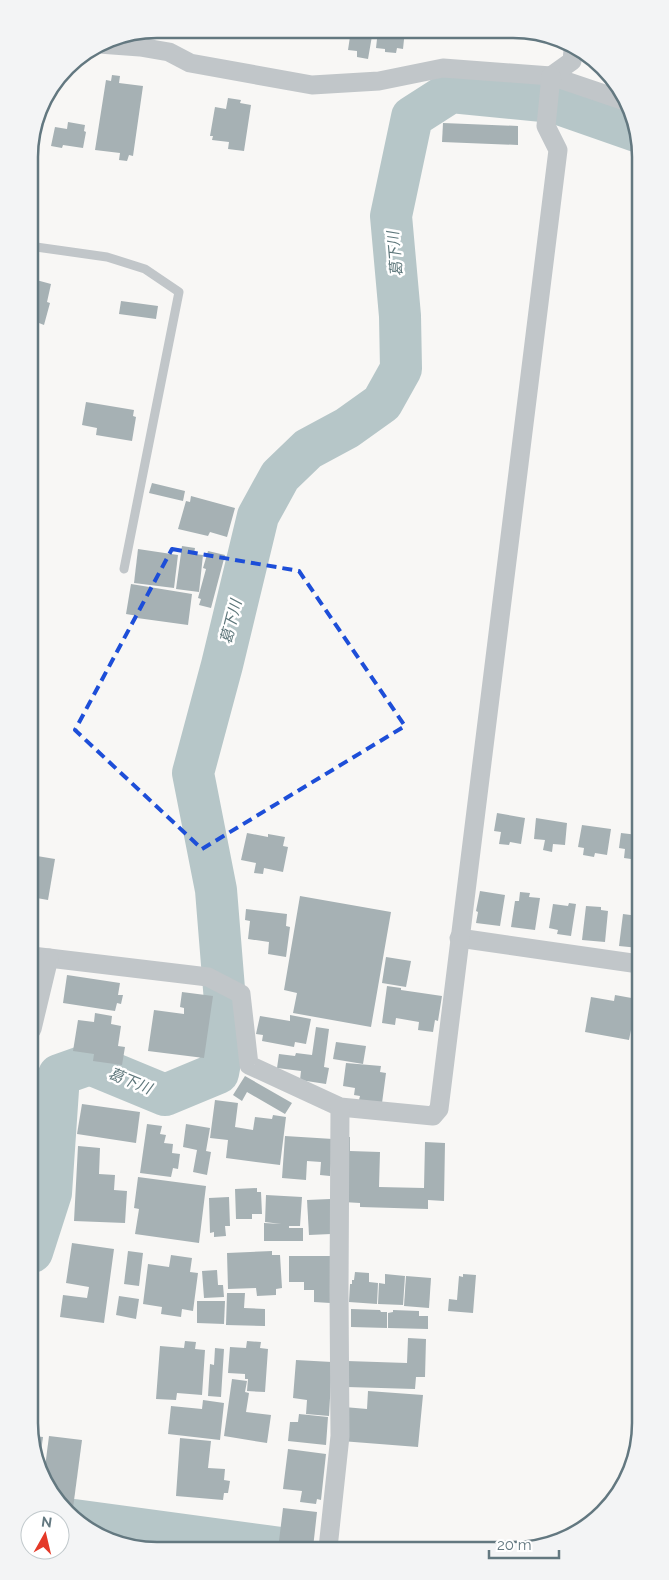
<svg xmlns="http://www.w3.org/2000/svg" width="669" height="1580" viewBox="0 0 669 1580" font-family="Raleway,'Noto Sans JP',sans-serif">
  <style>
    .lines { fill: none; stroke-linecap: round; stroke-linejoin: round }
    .river { stroke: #b6c6c8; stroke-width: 42 }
    .building { fill: #a6b1b4 }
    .lane { stroke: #c1c6c9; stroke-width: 9 }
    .street { stroke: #c1c6c9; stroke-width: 19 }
    .marked { fill: none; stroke: #1d4ed8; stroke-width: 4; stroke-dasharray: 10 6; stroke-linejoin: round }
    .labels { text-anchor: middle; stroke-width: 5; stroke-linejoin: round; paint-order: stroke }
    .water-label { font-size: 15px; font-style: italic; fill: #5e777b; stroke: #fff }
    .rim { fill: none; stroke: #637880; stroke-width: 2.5 }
  </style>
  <rect width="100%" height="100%" fill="#f8f7f5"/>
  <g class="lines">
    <g class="river">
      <polyline points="32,1252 51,1193 59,1075 90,1064 165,1095 218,1073 227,1026 216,890 193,773 222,665 258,516 280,476 308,449 347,428 382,403 401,369 400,316 391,216 412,117 451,92 553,102 636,131"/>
      <polyline points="74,1520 281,1548"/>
    </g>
  </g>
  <g class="building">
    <polygon points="351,30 370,30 369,36 372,36 368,59 357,57 357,51 348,50"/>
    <polygon points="378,30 405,30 403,49 397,48 396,53 385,52 385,49 376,48"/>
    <polygon points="112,75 120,76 119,83 143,86 133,156 129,155 127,161 119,160 120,153 95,150 106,80 111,81"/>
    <polygon points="228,98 241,100 240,103 251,105 244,151 228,149 229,142 212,140 213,136 210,136 215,107 226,109"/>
    <polygon points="68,122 85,125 84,131 86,132 83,148 63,145 62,148 51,146 55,127 67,129"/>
    <polygon points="443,123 518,126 518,145 442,142"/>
    <polygon points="29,278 51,284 47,302 50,303 44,325 39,323 39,326 30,324"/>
    <polygon points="121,301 158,306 156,319 119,314"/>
    <polygon points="86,402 134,410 133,416 136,417 132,441 96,435 97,428 82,425"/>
    <polygon points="152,483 185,491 183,501 149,493"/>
    <polygon points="191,496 235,508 227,537 210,532 208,536 178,529 186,501 190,502"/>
    <polygon points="182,546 195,548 194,554 203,555 199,592 176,589"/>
    <polygon points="138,549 178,555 174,588 134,583"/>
    <polygon points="208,551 225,555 211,608 199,605 201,599 198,598 206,569 203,568"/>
    <polygon points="131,584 192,594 188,625 137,618 138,616 126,614"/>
    <polygon points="497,813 525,818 521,844 510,842 509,845 499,844 501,832 494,831"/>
    <polygon points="536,818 567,823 565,845 553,844 552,852 543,850 545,840 534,839"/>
    <polygon points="582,825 611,829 607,855 595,853 594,857 583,855 584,848 578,847"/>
    <polygon points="247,833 268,837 268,834 285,837 283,846 288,847 283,872 264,868 263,874 254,873 256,863 241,860"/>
    <polygon points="621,833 638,835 638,860 624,858 625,849 619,848"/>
    <polygon points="31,855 55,859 48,900 31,897"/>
    <polygon points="480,891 505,895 500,926 476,923 478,912 476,911"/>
    <polygon points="520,892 530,893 529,897 540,898 535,930 511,927 515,901 519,901"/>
    <polygon points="300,896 391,912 371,1027 293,1013 297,993 284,990"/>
    <polygon points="569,903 576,904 571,936 557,934 558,930 549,928 553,904 568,906"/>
    <polygon points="586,906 601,907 601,910 608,911 605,942 582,940"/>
    <polygon points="246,909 287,914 286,926 290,927 286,957 268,954 269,942 248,939 250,921 245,920"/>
    <polygon points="623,914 638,916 639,948 619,946"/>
    <polygon points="386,957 411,961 406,987 382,983"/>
    <polygon points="636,973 639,973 639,992 633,991"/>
    <polygon points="67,975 120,983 118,995 123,995 121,1004 117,1003 115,1011 63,1003"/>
    <polygon points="387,986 401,988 401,990 442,996 438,1021 435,1020 433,1032 418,1030 419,1022 396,1018 395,1025 382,1023"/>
    <polygon points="182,992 213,996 204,1058 148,1051 154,1010 184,1014 184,1008 180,1007"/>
    <polygon points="615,995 637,999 629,1040 585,1032 591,997 614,1001"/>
    <polygon points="95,1013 112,1016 111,1024 121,1026 118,1046 125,1047 122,1065 93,1061 94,1054 73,1051 78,1020 94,1022"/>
    <polygon points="290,1015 311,1019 306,1044 295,1042 294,1047 262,1041 263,1035 256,1034 260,1016 290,1021"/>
    <polygon points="316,1027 329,1029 324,1067 329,1068 326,1084 300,1080 301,1071 277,1068 279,1054 295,1056 296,1053 312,1055"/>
    <polygon points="336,1042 366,1046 363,1064 333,1059"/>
    <polygon points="346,1063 381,1066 380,1072 386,1073 382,1103 359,1100 360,1096 354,1095 355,1088 343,1086"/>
    <polygon points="245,1076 292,1103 285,1114 247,1092 242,1101 233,1095"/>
    <polygon points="215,1100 238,1103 235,1127 253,1130 255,1117 272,1119 273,1115 286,1117 280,1165 226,1158 228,1140 210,1138"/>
    <polygon points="82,1104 140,1112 136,1143 77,1134"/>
    <polygon points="147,1124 162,1126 160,1134 166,1135 164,1143 173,1144 172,1153 180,1154 178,1169 173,1168 171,1177 140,1173"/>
    <polygon points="186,1124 210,1128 206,1151 211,1152 207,1175 193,1172 197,1150 183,1147"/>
    <polygon points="285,1136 333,1139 330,1176 320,1175 321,1162 307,1161 306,1180 282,1178"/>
    <polygon points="345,1137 350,1137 350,1151 380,1152 379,1187 424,1188 425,1142 445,1143 444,1201 428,1200 428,1209 360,1207 360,1203 343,1202"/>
    <polygon points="78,1146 100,1148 99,1174 115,1175 114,1190 127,1191 125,1223 74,1221"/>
    <polygon points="138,1177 206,1186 199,1243 135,1234 139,1209 134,1208"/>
    <polygon points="257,1188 257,1192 261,1192 262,1214 252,1214 252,1219 236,1219 235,1189"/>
    <polygon points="266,1195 302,1197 300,1226 289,1226 289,1228 303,1228 303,1241 264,1241 264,1223 281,1224 265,1222"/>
    <polygon points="229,1197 230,1226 225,1226 226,1236 214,1237 214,1232 210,1233 209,1198"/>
    <polygon points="330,1199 331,1234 309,1235 307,1200"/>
    <polygon points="72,1243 114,1249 104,1323 60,1317 63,1295 87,1298 89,1287 66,1283"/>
    <polygon points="128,1251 143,1253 139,1286 124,1284"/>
    <polygon points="272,1251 272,1255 280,1255 282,1288 276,1289 276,1295 257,1296 256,1288 228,1289 227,1253"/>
    <polygon points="171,1255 192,1258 190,1272 198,1273 193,1311 182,1309 181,1317 161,1314 162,1307 143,1304 148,1264 169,1267"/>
    <polygon points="289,1256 330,1256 330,1303 314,1302 314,1290 304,1290 304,1282 289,1282"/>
    <polygon points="217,1270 218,1285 223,1285 224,1297 204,1298 202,1271"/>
    <polygon points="355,1272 369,1273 369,1282 378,1283 377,1304 349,1302 350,1284 352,1284 352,1280 354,1280"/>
    <polygon points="385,1274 405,1276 403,1305 378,1304 379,1283 385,1284"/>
    <polygon points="463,1274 476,1275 473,1313 448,1311 449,1299 457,1300 459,1276 463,1277"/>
    <polygon points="406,1276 431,1278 429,1308 404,1306"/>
    <polygon points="227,1293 245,1293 244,1308 265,1309 265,1326 226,1325"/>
    <polygon points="119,1296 139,1299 136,1319 116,1315"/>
    <polygon points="197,1301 225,1301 224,1324 197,1323"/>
    <polygon points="351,1309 380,1310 381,1312 387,1312 387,1328 351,1327"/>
    <polygon points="393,1310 419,1311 419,1316 428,1316 428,1329 388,1328 388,1313 393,1312"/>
    <polygon points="408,1338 426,1339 425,1377 416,1377 415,1389 347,1387 347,1361 407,1363"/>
    <polygon points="185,1341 196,1342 195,1349 205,1350 202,1395 177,1393 176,1400 156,1399 160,1346 184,1348"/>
    <polygon points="247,1341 261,1342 260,1348 268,1349 265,1392 247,1391 248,1379 245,1379 245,1374 228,1373 230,1347 246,1348"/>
    <polygon points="215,1348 224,1349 221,1397 208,1396 210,1364 214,1365"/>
    <polygon points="296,1360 332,1362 329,1416 306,1414 307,1400 293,1398"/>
    <polygon points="232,1379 247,1381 245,1392 249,1393 246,1412 271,1415 267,1443 224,1436"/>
    <polygon points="368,1391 423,1395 418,1447 341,1441 344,1407 367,1409"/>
    <polygon points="203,1400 224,1403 220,1440 168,1434 171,1406 202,1409"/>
    <polygon points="299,1414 328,1417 326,1445 288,1441 290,1422 298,1422"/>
    <polygon points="33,1436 43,1437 39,1467 33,1456"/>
    <polygon points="49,1436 82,1440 73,1508 64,1507 44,1475"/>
    <polygon points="180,1438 211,1441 208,1468 225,1469 224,1480 230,1481 228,1493 224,1493 223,1500 176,1496"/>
    <polygon points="288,1449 326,1454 321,1500 317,1499 316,1504 300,1502 302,1491 283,1489"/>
    <polygon points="283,1508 317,1512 313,1548 302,1548 303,1544 279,1541"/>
  </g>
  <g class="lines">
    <polyline class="lane" points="29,246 107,257 145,269 179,292 124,569"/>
    <g class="street">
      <polyline points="99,44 140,47 169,52 190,63 312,85 379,81 443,68 551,76 622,100"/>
      <polyline points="551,76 572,61 573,50"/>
      <polyline points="459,938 639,964"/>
      <polyline points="32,956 208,977 241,994 249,1065 340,1107 433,1116 439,1109 558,150 546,126 551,76"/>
      <polyline points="32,1029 49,958"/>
      <polyline points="328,1548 340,1436 339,1292 340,1107"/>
      <polyline points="131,1549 133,1549"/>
    </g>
  </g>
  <path class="marked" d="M172,549L299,571L405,726L202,849L75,730Z"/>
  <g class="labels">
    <g class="water-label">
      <text transform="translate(395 254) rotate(-95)" y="5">葛下川</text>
      <text transform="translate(231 622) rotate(-76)" y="5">葛下川</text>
      <text transform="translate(130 1081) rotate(22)" y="5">葛下川</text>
    </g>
  </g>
  <path d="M0 0H669V1580H0ZM157 38H513A119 119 0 0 1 632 157V1423A119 119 0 0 1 513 1542H157A119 119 0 0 1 38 1423V157A119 119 0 0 1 157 38Z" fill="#f3f4f5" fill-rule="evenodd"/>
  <path class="rim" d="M157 38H513A119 119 0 0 1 632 157V1423A119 119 0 0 1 513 1542H157A119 119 0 0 1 38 1423V157A119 119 0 0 1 157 38Z"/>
  <g transform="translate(45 1535) rotate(8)"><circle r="24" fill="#ffffff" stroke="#c1c9cc"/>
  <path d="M0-4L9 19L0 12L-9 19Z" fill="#e43928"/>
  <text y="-8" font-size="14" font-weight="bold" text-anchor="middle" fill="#637880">N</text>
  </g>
  <path d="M489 1550v8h70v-8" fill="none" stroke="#637880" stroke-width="2.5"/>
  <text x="497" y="1550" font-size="15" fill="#637880" stroke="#ffffff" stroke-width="4" paint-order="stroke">20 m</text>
</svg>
